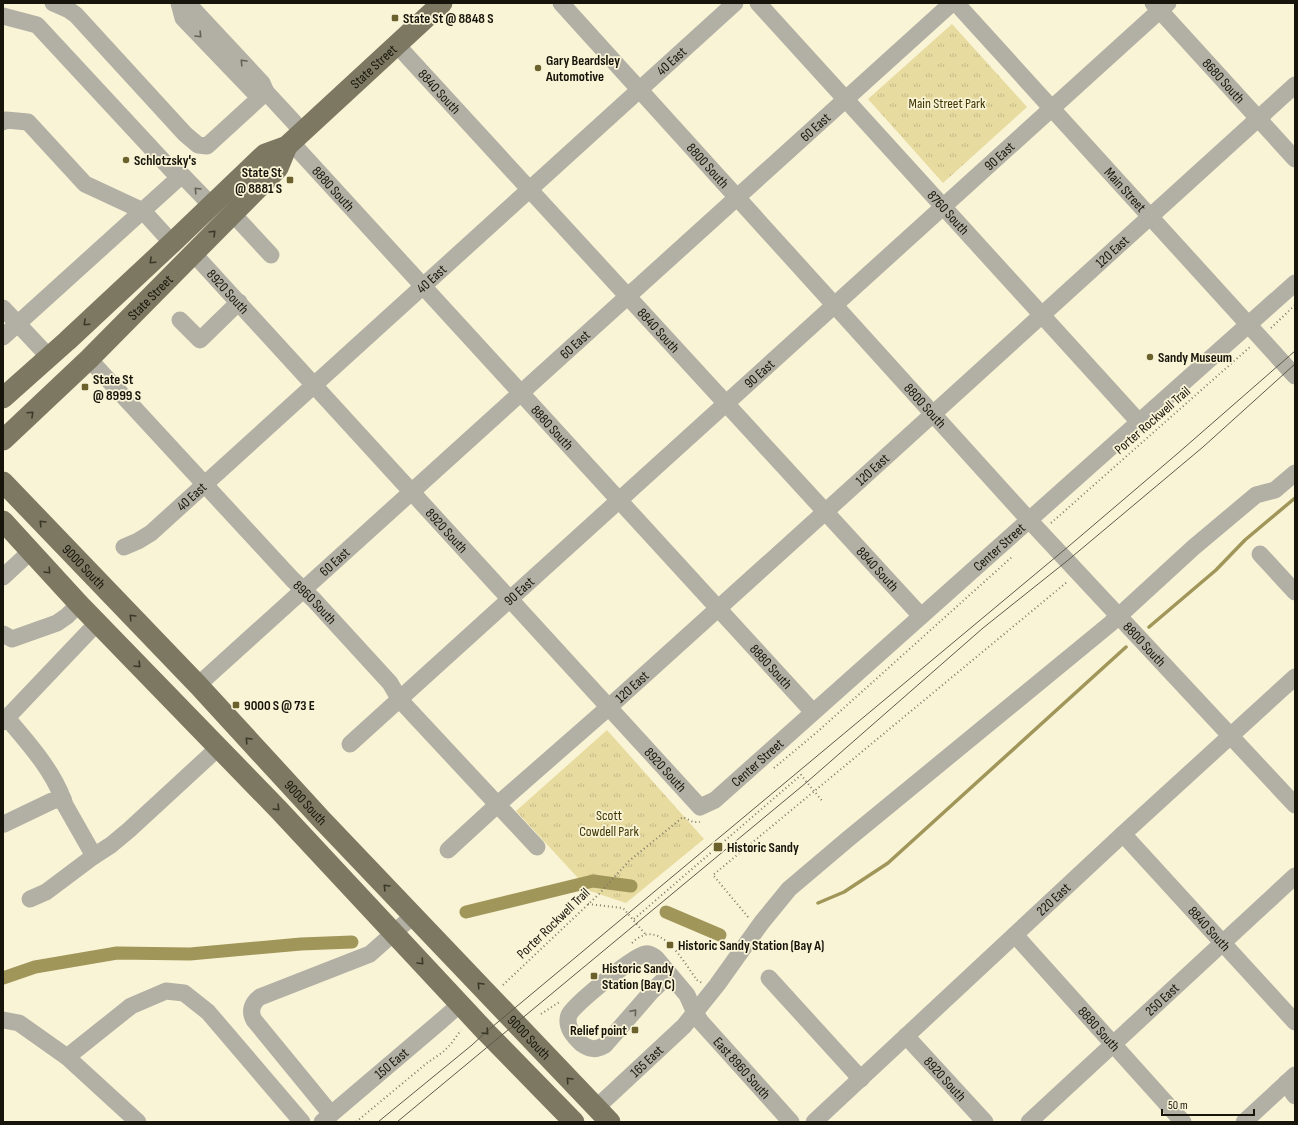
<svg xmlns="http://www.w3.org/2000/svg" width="1298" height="1125" viewBox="0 0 1298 1125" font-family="'Sofia Sans Condensed',sans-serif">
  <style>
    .park { fill: url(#park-tufts) }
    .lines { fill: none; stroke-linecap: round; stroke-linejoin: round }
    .stream { stroke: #a19659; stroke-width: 3.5 }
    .canal { stroke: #a19659; stroke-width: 13 }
    .path { stroke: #7f7b69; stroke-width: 2; stroke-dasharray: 1 3; stroke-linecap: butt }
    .minor { stroke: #b2b0a4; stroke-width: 17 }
    .major { stroke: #7c7862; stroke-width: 21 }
    .tram { stroke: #5d5a4a; stroke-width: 1 }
    .oneway { stroke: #646258 }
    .oneway2 { stroke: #3a3829 }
    .poi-dot { fill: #6a612d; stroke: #faf4d7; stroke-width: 1.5 }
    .labels { text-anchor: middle; stroke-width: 3.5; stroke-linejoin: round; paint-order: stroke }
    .poi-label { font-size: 14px; font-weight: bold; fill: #17150b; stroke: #faf4d7; text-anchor: start }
    .street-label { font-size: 14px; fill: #17150b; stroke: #faf4d7 }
    .park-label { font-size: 14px; fill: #3e3502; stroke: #faf4d7 }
  </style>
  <defs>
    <pattern id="park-tufts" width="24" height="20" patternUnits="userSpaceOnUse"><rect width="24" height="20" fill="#e7dba0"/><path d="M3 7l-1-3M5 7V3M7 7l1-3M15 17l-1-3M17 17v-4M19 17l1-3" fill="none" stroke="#c5bb88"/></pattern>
  </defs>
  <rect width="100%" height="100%" fill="#faf4d7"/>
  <g class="park">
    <polygon points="952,24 1027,107 943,183 868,99"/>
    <polygon points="607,730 704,839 626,903 590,891 516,811"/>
  </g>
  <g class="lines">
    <g class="stream">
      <polyline points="1149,627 1216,570 1245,540 1295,498"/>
      <polyline points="818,903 844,892 888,863 1126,647"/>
    </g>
    <g class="canal">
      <polyline points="466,912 593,881 631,886"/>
      <polyline points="666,912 720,935"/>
      <polyline points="3,978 35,967 117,953 190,954 301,944 352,942"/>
    </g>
    <g class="path">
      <polyline points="1271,328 1295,305"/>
      <polyline points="1051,523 1250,347"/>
      <polyline points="774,768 816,733 1013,556"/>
      <polyline points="588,904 623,908 646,935"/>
      <polyline points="748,917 713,875 1067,582"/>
      <polyline points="634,919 801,775 823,802"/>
      <path d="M632,943C660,915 683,962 697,980L702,983"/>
      <polyline points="503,985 599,894 629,861 683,817 693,822 700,822"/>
      <polyline points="541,1014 561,1001"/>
      <polyline points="356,1122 427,1063 443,1052 451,1044 461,1030"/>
    </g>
    <g class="minor">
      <polyline points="53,3 69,10 76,15 185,134 198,145 207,146 266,92"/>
      <polyline points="179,3 183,18 253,91 266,92"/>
      <polyline points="182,3 193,9 262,83 266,92 303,132"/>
      <path id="s1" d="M561,3L1029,520L1295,805"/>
      <path id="s2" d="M758,3L1139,422"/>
      <path id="s3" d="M956,3L1295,376"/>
      <path id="s4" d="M1153,3L1295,159"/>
      <polyline points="3,16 37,25 179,178"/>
      <path id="s5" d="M397,45L921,616"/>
      <polyline points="3,122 6,120 28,122 85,184 143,211 172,243"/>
      <path id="s6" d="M291,142L813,712"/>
      <polyline points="232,213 271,255"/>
      <path id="s7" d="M193,253L700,807L715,800L1295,283"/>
      <polyline points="3,308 49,357"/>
      <polyline points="180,320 200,340 239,302"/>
      <polyline points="3,337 182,175 211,205"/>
      <path id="s8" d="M89,359L292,579L314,600L390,683L400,700L537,847"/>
      <path id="s9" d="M124,547L138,541L151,533L735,3"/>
      <polyline points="1260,554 1295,592"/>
      <polyline points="3,577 30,552"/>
      <polyline points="3,634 12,639 57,623 67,616 79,604"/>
      <path id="s10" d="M198,685L952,3"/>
      <path d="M7,718C28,743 51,768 63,799"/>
      <polyline points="3,722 97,623"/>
      <path id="s11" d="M350,744L1168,3"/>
      <polyline points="3,823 4,824 52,801 63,799 65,805 94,856 111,845 129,830 218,748"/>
      <path id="s12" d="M1123,834L1295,1022"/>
      <path id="s13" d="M448,850L497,805L609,707L825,512L1295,85"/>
      <polyline points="30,899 46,892 94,856"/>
      <path id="s14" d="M1015,935L1183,1122"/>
      <path id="s15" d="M669,975L652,991L605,1045C596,1050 590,1050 582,1044C574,1037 565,1026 569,1015C573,1005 635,955 645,954C650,953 653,956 656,958L687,995L695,1013L701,1022L791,1122"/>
      <polyline points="769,978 861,1079"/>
      <polyline points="3,1020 19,1023 67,1057 138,1122"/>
      <path id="s16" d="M906,1036L985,1122"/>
      <polyline points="67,1057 131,1006 166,991 184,993 208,1012 302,1122"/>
      <polyline points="1286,1083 1295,1096"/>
      <path id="s17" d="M596,1108L684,1026L717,985L762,922L789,889L848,839L1110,624L1194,547L1256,495L1275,490L1295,473"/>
      <path d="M331,1114L254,1020C249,1011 252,1003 260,997L370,954L414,915"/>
      <path id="s18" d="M322,1122L442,1020L460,1004"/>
      <path id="s19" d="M814,1122L1123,834L1295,677"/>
      <path id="s20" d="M1029,1122L1295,876"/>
      <polyline points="1244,1122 1295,1075"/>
    </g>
    <g class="major">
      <path id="s21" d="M3,398L67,341L172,243L265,154L287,146L442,3"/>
      <path id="s22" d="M3,440L89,359L278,168L287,146"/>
      <path id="s23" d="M3,482L198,685L322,820L610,1122"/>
      <polyline points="3,521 79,604 278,809 486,1032 574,1122"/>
    </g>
    <g class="tram">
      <polyline points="378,1122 472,1045 486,1032 1069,546 1177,454 1295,351"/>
      <polyline points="397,1122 807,782 983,628 1067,561 1203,447 1295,364"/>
    </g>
  </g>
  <defs><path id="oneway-chevron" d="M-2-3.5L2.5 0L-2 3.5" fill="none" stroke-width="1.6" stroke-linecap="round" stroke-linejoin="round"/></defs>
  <g class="oneway">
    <use href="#oneway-chevron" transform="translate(199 35) rotate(46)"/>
    <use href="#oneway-chevron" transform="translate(243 62) rotate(-133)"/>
    <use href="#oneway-chevron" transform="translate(197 190) rotate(-134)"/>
    <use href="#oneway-chevron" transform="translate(634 1012) rotate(-49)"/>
  </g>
  <g class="oneway2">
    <use href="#oneway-chevron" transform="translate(213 233) rotate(-45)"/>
    <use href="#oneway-chevron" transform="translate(152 261) rotate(137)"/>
    <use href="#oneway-chevron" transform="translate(86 323) rotate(137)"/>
    <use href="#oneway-chevron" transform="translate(31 414) rotate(-43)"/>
    <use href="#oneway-chevron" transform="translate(42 523) rotate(-134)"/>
    <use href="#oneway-chevron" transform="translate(48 571) rotate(47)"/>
    <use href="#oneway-chevron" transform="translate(132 617) rotate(-134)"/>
    <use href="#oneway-chevron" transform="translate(138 665) rotate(46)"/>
    <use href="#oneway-chevron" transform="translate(248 740) rotate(-133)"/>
    <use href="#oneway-chevron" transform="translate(277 808) rotate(46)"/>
    <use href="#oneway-chevron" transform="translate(386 887) rotate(-134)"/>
    <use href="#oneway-chevron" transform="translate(421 962) rotate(47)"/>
    <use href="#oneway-chevron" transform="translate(480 985) rotate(-133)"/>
    <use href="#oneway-chevron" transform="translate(486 1032) rotate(46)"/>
    <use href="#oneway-chevron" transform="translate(569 1080) rotate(-133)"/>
  </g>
  <g class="poi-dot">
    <rect x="391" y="14" width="8" height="8" rx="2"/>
    <circle cx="538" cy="68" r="4"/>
    <circle cx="126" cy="160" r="4"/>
    <rect x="286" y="176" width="8" height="8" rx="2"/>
    <circle cx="1150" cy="357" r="4"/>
    <rect x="81" y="383" width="8" height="8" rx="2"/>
    <rect x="232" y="701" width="8" height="8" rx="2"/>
    <rect x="713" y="842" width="10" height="10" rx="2"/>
    <rect x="666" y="941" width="8" height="8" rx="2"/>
    <rect x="590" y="972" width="8" height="8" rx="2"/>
    <rect x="631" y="1026" width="8" height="8" rx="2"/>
  </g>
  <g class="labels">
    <g class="poi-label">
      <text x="403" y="23">State St @ 8848 S</text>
      <text x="546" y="65">Gary Beardsley<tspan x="546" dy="16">Automotive</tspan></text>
      <text x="134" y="165">Schlotzsky's</text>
      <text x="282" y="177" text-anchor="end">State St<tspan x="282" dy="16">@ 8881 S</tspan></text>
      <text x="1158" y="362">Sandy Museum</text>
      <text x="93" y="384">State St<tspan x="93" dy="16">@ 8999 S</tspan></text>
      <text x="244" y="710">9000 S @ 73 E</text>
      <text x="727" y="852">Historic Sandy</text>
      <text x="678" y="950">Historic Sandy Station (Bay A)</text>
      <text x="602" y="973">Historic Sandy<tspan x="602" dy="16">Station (Bay C)</tspan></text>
      <text x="627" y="1035" text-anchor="end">Relief point</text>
    </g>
    <g class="street-label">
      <text dy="5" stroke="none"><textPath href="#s9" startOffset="733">40 East</textPath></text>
      <text dy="5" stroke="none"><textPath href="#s21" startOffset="499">State Street</textPath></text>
      <text dy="5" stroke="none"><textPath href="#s4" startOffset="105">8680 South</textPath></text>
      <text dy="5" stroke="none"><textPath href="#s5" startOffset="63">8840 South</textPath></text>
      <text dy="5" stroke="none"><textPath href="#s10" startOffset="832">60 East</textPath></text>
      <text dy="5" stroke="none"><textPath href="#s11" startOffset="876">90 East</textPath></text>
      <text dy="5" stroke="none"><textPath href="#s1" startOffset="219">8800 South</textPath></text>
      <text dy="5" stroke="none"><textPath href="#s6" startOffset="63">8880 South</textPath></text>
      <text dy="5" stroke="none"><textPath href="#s3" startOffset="252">Main Street</textPath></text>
      <text dy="5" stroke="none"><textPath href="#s2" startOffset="283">8760 South</textPath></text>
      <text dy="5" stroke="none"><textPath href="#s13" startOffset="894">120 East</textPath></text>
      <text dy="5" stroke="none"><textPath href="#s9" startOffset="409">40 East</textPath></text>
      <text dy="5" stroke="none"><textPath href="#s7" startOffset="52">8920 South</textPath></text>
      <text dy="5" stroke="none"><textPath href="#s22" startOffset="205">State Street</textPath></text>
      <text dy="5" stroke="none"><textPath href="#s5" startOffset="387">8840 South</textPath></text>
      <text dy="5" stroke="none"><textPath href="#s10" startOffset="508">60 East</textPath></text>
      <text dy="5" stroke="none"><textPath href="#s11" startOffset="552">90 East</textPath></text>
      <text dy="5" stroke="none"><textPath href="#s1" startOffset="543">8800 South</textPath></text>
      <text transform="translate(1152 420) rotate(-41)" y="5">Porter Rockwell Trail</text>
      <text dy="5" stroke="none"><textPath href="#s6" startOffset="387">8880 South</textPath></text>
      <text dy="5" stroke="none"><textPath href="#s13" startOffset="570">120 East</textPath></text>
      <text dy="5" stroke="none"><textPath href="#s9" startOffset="85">40 East</textPath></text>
      <text dy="5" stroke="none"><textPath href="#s7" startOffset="376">8920 South</textPath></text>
      <text dy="5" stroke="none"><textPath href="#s7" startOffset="1148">Center Street</textPath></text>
      <text dy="5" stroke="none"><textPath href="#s10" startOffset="184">60 East</textPath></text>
      <text dy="5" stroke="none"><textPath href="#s23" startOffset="117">9000 South</textPath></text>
      <text dy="5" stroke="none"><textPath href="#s5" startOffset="711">8840 South</textPath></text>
      <text dy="5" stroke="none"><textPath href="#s11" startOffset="228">90 East</textPath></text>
      <text dy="5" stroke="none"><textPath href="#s8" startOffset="332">8960 South</textPath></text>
      <text dy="5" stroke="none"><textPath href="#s1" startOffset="867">8800 South</textPath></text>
      <text dy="5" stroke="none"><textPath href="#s6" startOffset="711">8880 South</textPath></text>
      <text dy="5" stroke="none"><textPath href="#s13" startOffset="246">120 East</textPath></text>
      <text dy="5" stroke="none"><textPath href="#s7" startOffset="824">Center Street</textPath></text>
      <text dy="5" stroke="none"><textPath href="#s7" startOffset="700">8920 South</textPath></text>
      <text dy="5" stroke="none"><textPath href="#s23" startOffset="441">9000 South</textPath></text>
      <text dy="5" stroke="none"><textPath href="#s19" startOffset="327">220 East</textPath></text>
      <text transform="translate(553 923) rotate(-44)" y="5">Porter Rockwell Trail</text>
      <text dy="5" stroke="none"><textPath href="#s12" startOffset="128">8840 South</textPath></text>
      <text dy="5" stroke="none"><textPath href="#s20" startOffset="181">250 East</textPath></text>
      <text dy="5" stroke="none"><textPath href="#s14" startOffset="126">8880 South</textPath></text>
      <text dy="5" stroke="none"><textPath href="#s23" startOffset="765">9000 South</textPath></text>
      <text dy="5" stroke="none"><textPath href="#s17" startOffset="69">165 East</textPath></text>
      <text dy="5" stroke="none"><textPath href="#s18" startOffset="91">150 East</textPath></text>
      <text dy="5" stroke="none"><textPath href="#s15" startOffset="404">East 8960 South</textPath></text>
      <text dy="5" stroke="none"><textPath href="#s16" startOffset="58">8920 South</textPath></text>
    </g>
    <g class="park-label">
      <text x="947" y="108">Main Street Park</text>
      <text x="609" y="820">Scott<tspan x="609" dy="16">Cowdell Park</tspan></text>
    </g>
  </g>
  <rect width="1298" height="1125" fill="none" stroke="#17150b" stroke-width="8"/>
  <path d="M1162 1109v6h92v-6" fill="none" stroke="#17150b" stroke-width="2"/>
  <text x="1168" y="1109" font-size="12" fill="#17150b" stroke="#faf4d7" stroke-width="3" paint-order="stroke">50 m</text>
</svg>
